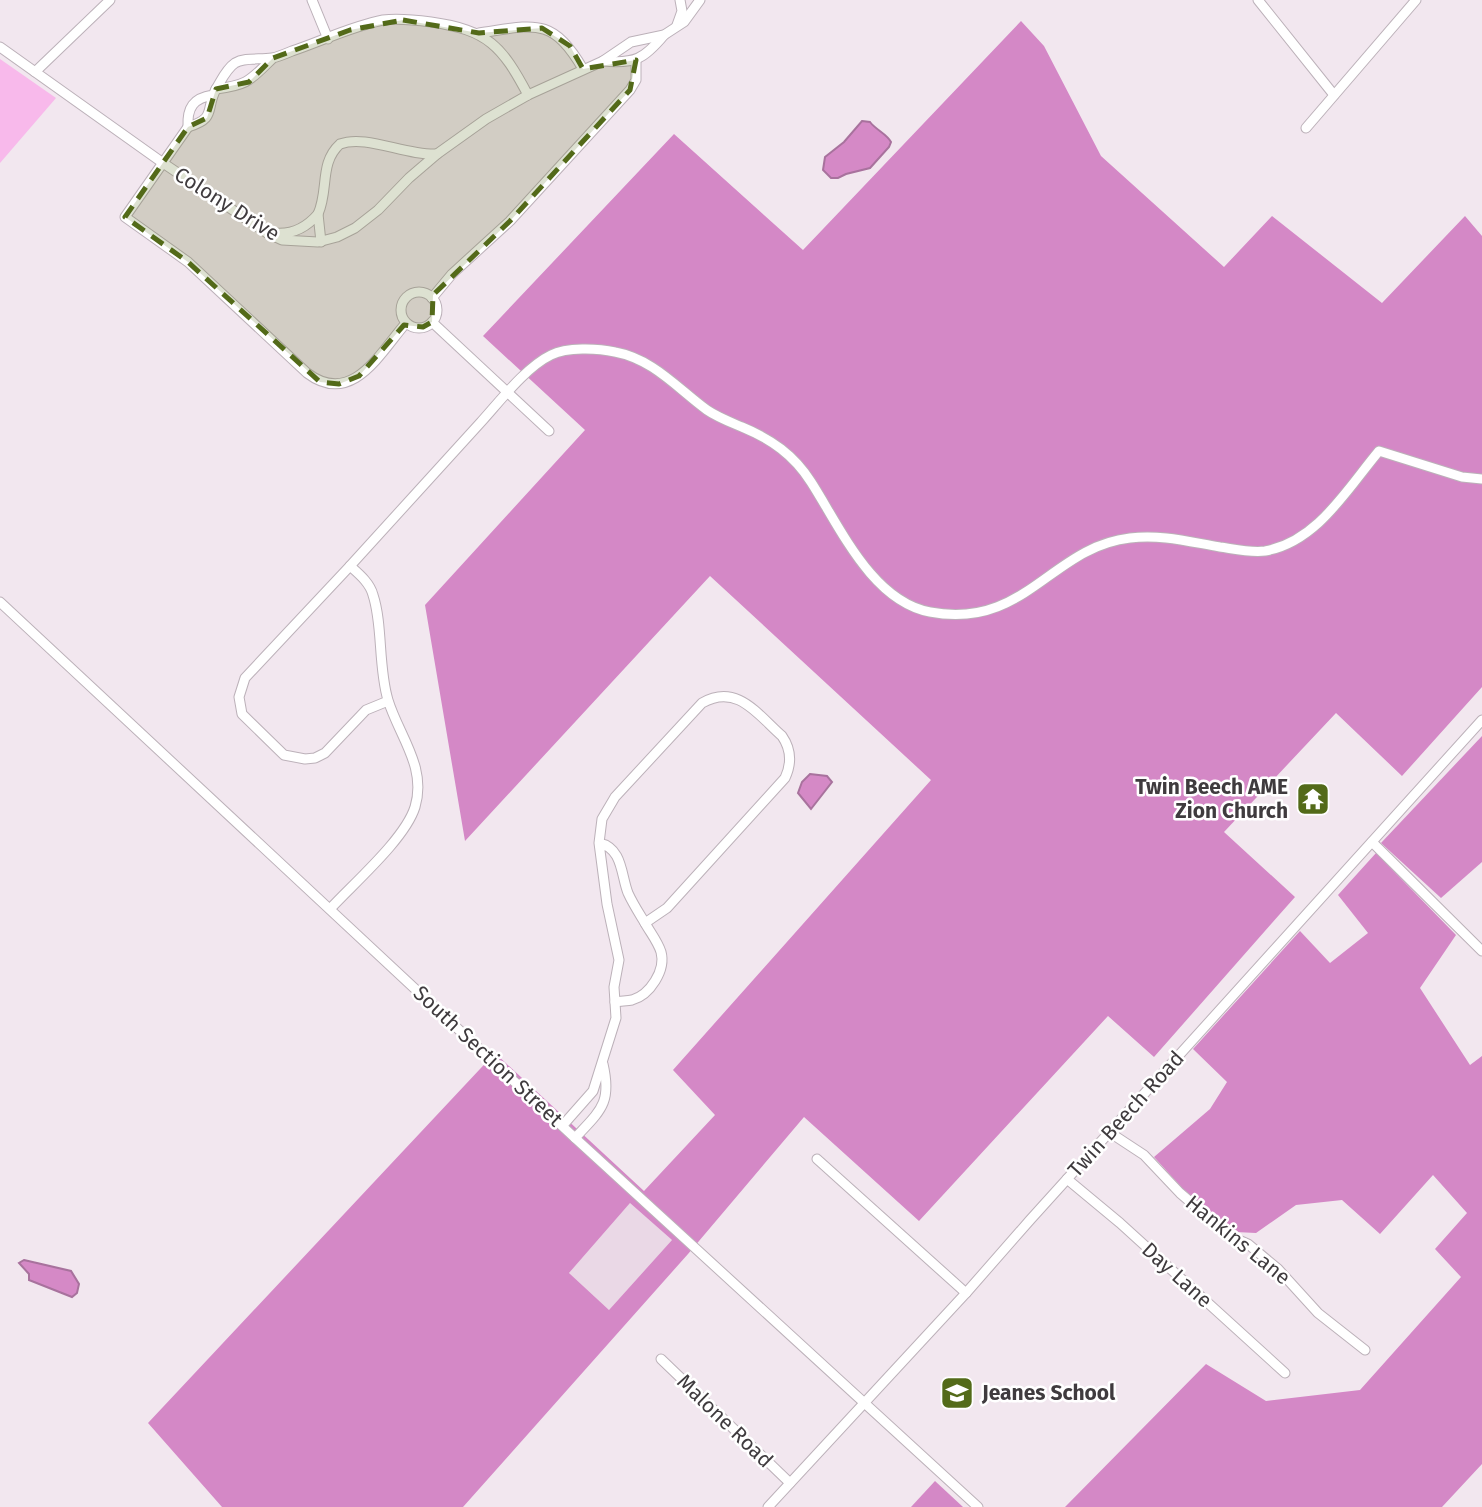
<svg xmlns="http://www.w3.org/2000/svg" width="1482" height="1507" viewBox="0 0 1482 1507" font-family="'Fira Sans',sans-serif">
  <style>
    .built { fill: #ead8e6 }
    .green { fill: #f8b9eb }
    .forest { fill: #d488c6; fill-rule: evenodd }
    .water { fill: #d589c6; stroke: #a8729d; stroke-width: 2 }
    .lines { fill: none; stroke-linecap: round; stroke-linejoin: round }
    .minor-casing { stroke: #bcb1b9; stroke-width: 11 }
    .minor { stroke: #fff; stroke-width: 9 }
    .marked { fill: #536a19; fill-opacity: 0.2; stroke: #536a19; stroke-width: 5; stroke-dasharray: 14 9; stroke-linejoin: round }
    .labels { text-anchor: middle; stroke-width: 5; stroke-linejoin: round; paint-order: stroke }
    .street-label { font-size: 21px; fill: #3f3b3e; stroke: #fff }
    .poi-label { font-size: 21px; font-weight: bold; fill: #3f3b3e; stroke: #fff; text-anchor: end }
  </style>
  <rect width="100%" height="100%" fill="#f2e7ef"/>
  <polygon class="built" points="630,1203 672,1240 609,1310 569,1273"/>
  <polygon class="green" points="0,59 56,98 0,163"/>
  <g class="forest">
    <path d="M1021,21L1044,46L1101,156L1224,267L1272,216L1382,303L1465,216L1482,236V687L1402,776L1336,713L1224,832L1295,897L1154,1057L1108,1016L919,1221L804,1117L688,1254L463,1507H222L148,1423L495,1053L644,1191L715,1115L673,1070L931,780L710,576L465,841L425,605L585,430L483,336L674,134L803,250ZM630,1203L672,1240L609,1310L569,1273Z"/>
    <polygon points="1482,736 1482,862 1441,898 1381,843"/>
    <polygon points="1376,853 1456,935 1420,988 1470,1065 1482,1056 1482,1464 1442,1507 1065,1507 1206,1364 1266,1401 1360,1390 1461,1277 1435,1249 1467,1213 1433,1175 1380,1234 1342,1200 1296,1205 1256,1233 1236,1232 1183,1189 1154,1157 1210,1109 1227,1082 1193,1049 1300,931 1330,963 1368,933 1338,895"/>
    <polygon points="935,1481 963,1507 911,1507"/>
  </g>
  <g class="water">
    <path d="M862,121L870,122C876,130 887,134 891,142L889,147L870,168L846,174L838,178H831L823,170L825,157L844,142Z"/>
    <polygon points="810,774 827,776 832,782 811,809 798,793 802,782"/>
    <polygon points="24,1260 71,1271 79,1284 77,1293 72,1297 29,1280 29,1274 19,1263"/>
  </g>
  <g class="lines">
    <defs>
      <g id="minor">
        <polyline points="312,0 328,39"/>
        <polyline points="1258,0 1334,95"/>
        <polyline points="677,25 682,11 680,0"/>
        <path d="M479,33C534,25 552,16 583,69"/>
        <polyline points="0,47 163,163 267,233 282,240 318,242 337,237 355,228 378,210 409,178 437,154 486,119 528,95 603,61 631,42 664,35 684,22 700,0"/>
        <path d="M273,58C250,80 249,85 216,89C221,81 226,69 235,63C245,57 260,60 272,58C278,57 285,54 292,51C322,41 352,26 383,20C399,18 416,20 431,22C488,30 502,46 528,95"/>
        <path d="M603,61C635,64 644,59 664,35"/>
        <polyline points="35,72 110,0"/>
        <path d="M213,95C193,98 187,108 188,127C217,118 205,110 216,89"/>
        <path d="M188,127L125,217L188,262L307,373C352,407 380,353 406,323"/>
        <polyline points="1306,128 1416,0"/>
        <path d="M318,214C329,190 319,163 340,144C366,134 406,156 437,154"/>
        <path d="M274,233C292,235 306,228 318,214L321,242"/>
        <circle cx="419" cy="310" r="18"/>
        <polyline points="432,298 452,274 510,221 630,90 636,80 636,60"/>
        <polyline points="432,322 549,431"/>
        <path d="M350,566C394,518 437,470 481,422C500,401 526,367 551,355C567,347 597,348 615,352C653,359 677,388 707,410C717,417 730,422 742,427C771,439 794,455 811,482C840,527 872,601 930,612C1025,630 1051,547 1130,538C1161,534 1190,542 1220,547C1234,549 1251,553 1265,551C1317,542 1347,489 1379,451L1462,477L1482,479"/>
        <polyline points="0,602 575,1138 978,1507"/>
        <polyline points="1372,842 1482,951"/>
        <path d="M330,909C354,883 405,839 415,807C427,767 399,736 388,700C378,667 383,625 373,595C370,583 359,574 350,566L245,678L239,697L242,714L284,755L305,759L315,758L325,753L366,710L388,701"/>
        <path d="M615,1002C620,1001 627,1001 632,1000C650,995 666,970 661,952C658,942 650,932 645,923"/>
        <path d="M563,1125L593,1091L616,1018L614,987L619,960L607,904L599,843L602,819L615,797L702,703C737,683 757,714 782,736C791,749 792,763 785,778L667,908L645,923C639,913 633,904 628,893C621,876 623,848 599,843"/>
        <polyline points="1109,1132 1144,1155 1180,1193 1230,1236 1248,1244 1278,1269 1318,1313 1365,1350"/>
        <path d="M575,1138C601,1110 612,1103 603,1064"/>
        <polyline points="817,1159 966,1293"/>
        <polyline points="1067,1179 1120,1223 1285,1373"/>
        <polyline points="661,1359 790,1483"/>
        <polyline points="768,1507 966,1293 1030,1220 1482,720"/>
      </g>
    </defs>
    <use href="#minor" class="minor-casing"/>
    <use href="#minor" class="minor"/>
  </g>
  <path class="marked" d="M403,20L479,33L542,28L570,46L583,69L636,60L630,90L510,221L433,295L432,322L423,327L404,325L359,376L339,384L320,382L188,262L125,217L188,127L207,118L216,89L249,82L273,58L350,30Z"/>
  <defs>
    <symbol id="temple-square" viewBox="-11 -11 22 22"><rect x="-9" y="-9" width="18" height="18" rx="4" fill="#536a19" stroke="#fff"/><path d="M0-6L5-2H3V0L6.5 2.5H4V6H1.5V3h-3V6H-4V2.5H-6.5L-3 0V-2H-5Z" fill="#fff"/></symbol>
    <symbol id="school-square" viewBox="-11 -11 22 22"><rect x="-9" y="-9" width="18" height="18" rx="4" fill="#536a19" stroke="#fff"/><path d="M0-5L7-2L0 1L-7-2ZM-4 1L0 2.5L4 1V4Q0 6-4 4Z" fill="#fff"/></symbol>
  </defs>
  <g fill-rule="evenodd">
    <use href="#temple-square" x="1294" y="780" width="38" height="38"/>
    <use href="#school-square" x="938" y="1374" width="38" height="38"/>
  </g>
  <g class="labels">
    <g class="street-label">
      <text transform="translate(227 204) rotate(32)" y="7">Colony Drive</text>
      <text transform="translate(488 1056) rotate(43)" y="7">South Section Street</text>
      <text transform="translate(1126 1114) rotate(-48)" y="7">Twin Beech Road</text>
      <text transform="translate(1238 1240) rotate(39)" y="7">Hankins Lane</text>
      <text transform="translate(1177 1275) rotate(42)" y="7">Day Lane</text>
      <text transform="translate(725 1421) rotate(44)" y="7">Malone Road</text>
    </g>
    <g class="poi-label">
      <text x="1288" y="794">Twin Beech AME<tspan x="1288" dy="24">Zion Church</tspan></text>
      <text x="982" y="1400" text-anchor="start">Jeanes School</text>
    </g>
  </g>
</svg>
